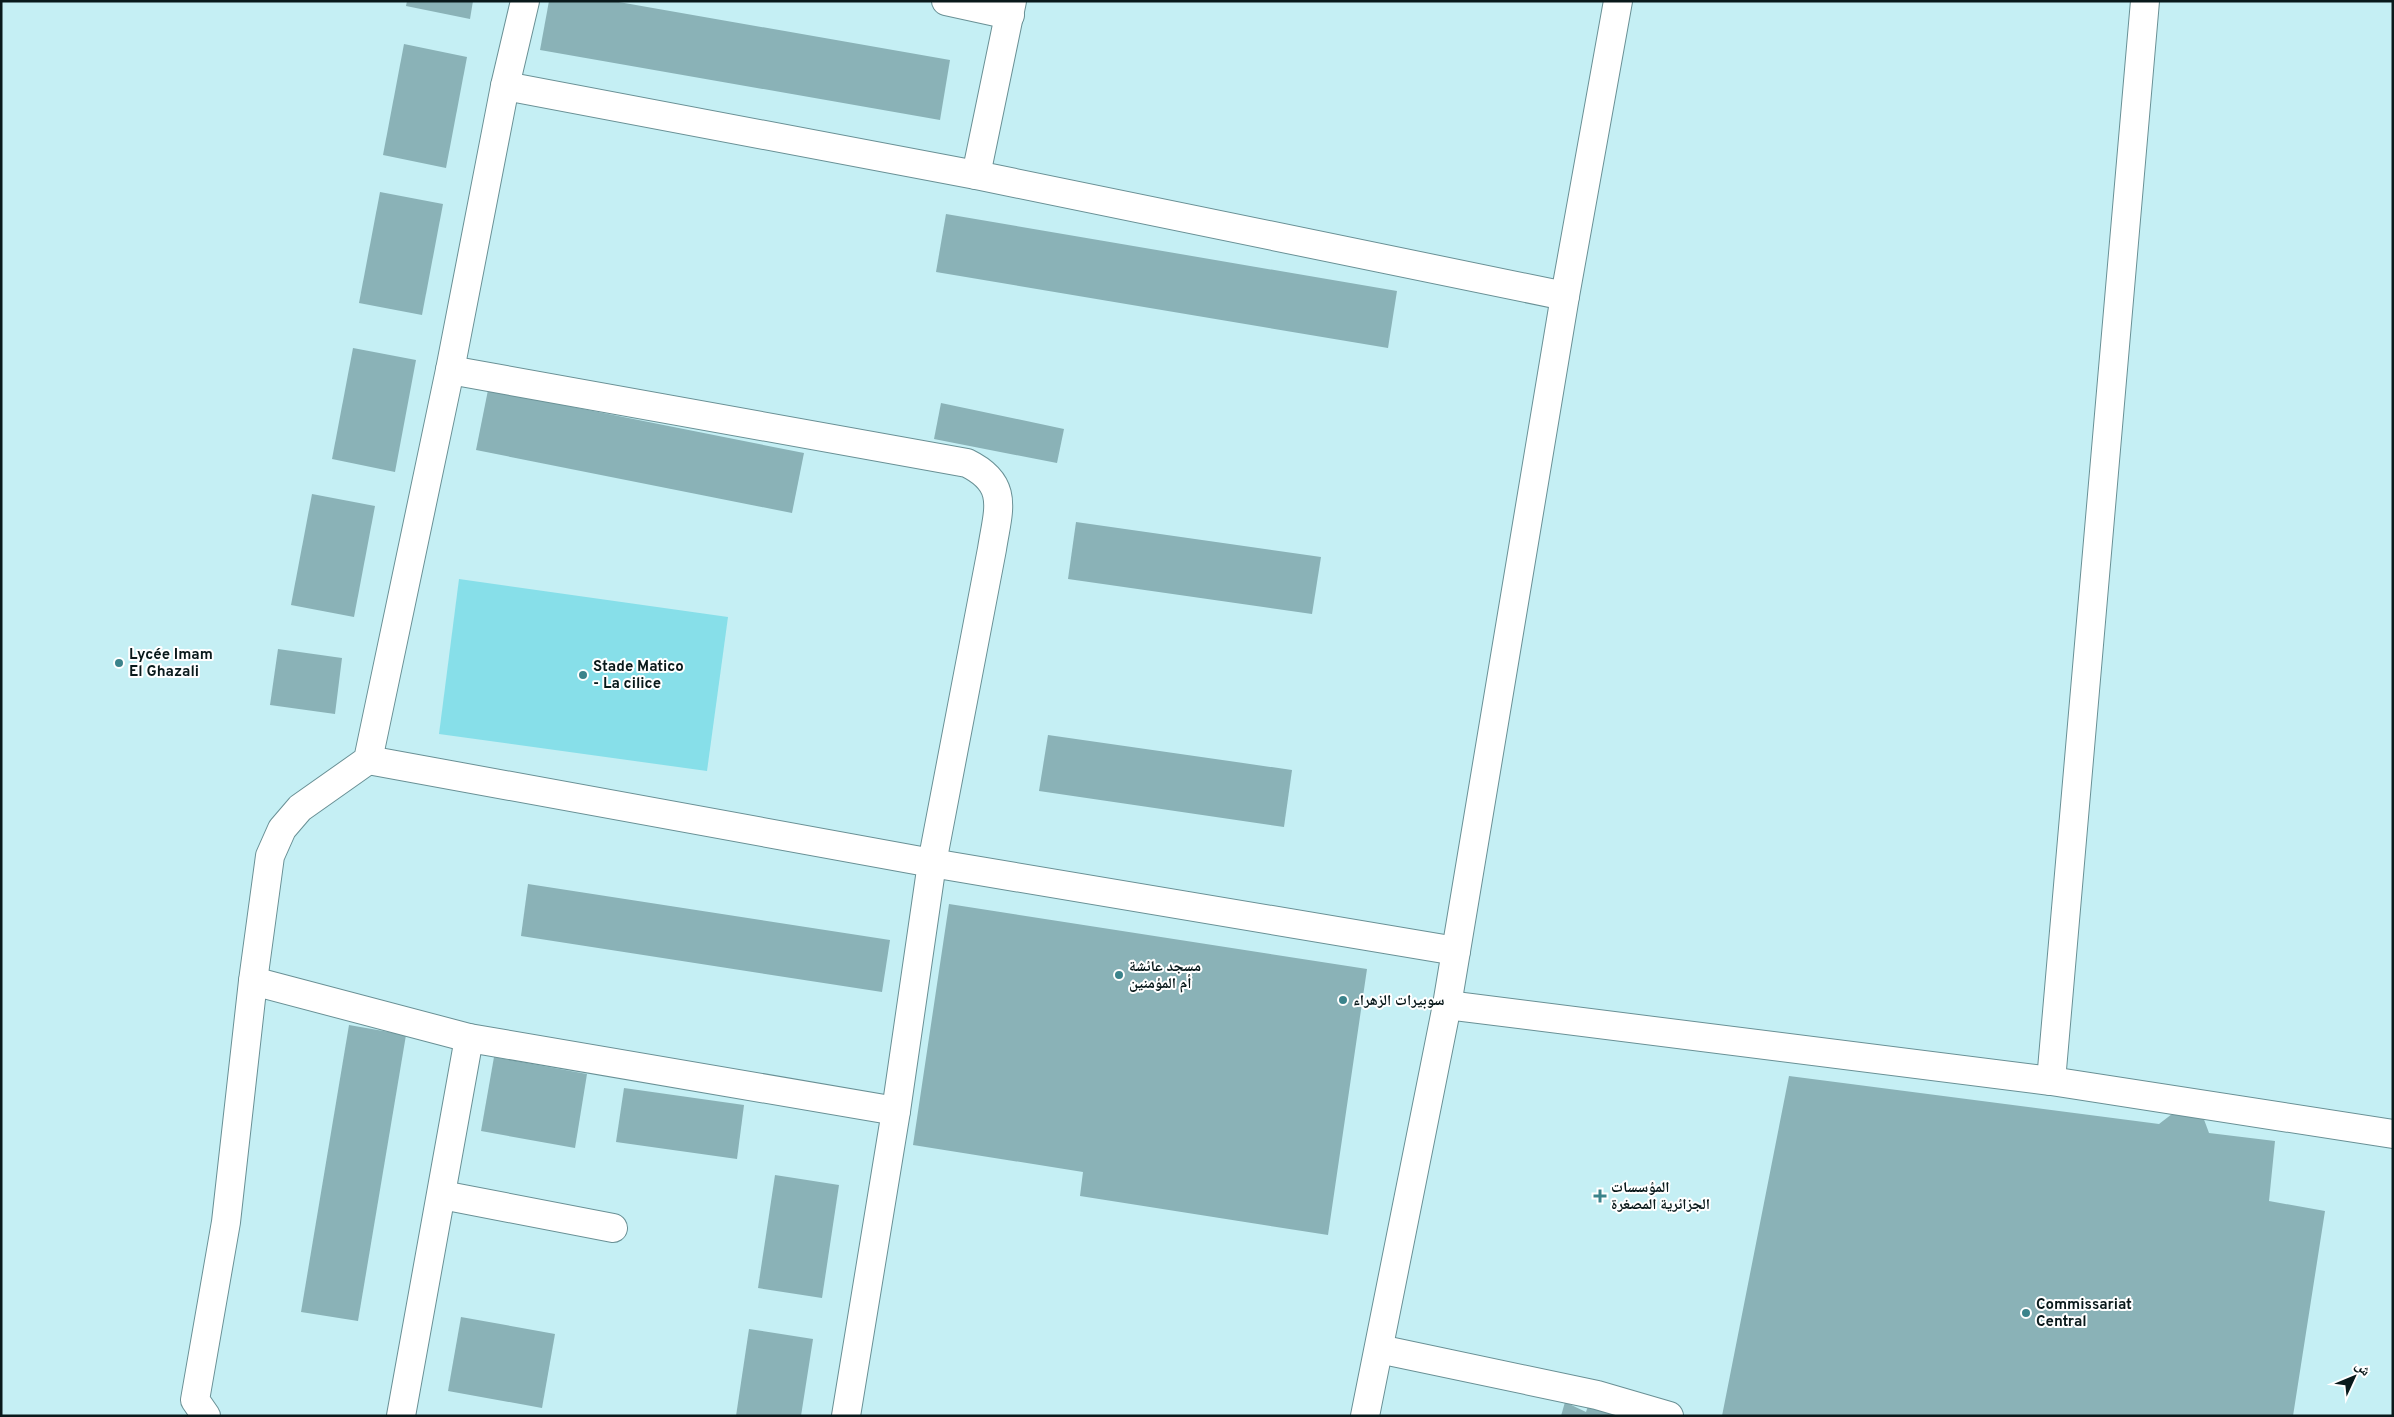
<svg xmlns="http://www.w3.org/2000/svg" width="2394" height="1417" viewBox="0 0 2394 1417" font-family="Overpass,'Noto Naskh Arabic',sans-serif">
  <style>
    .green { fill: #87dfe9 }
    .building { fill: #8ab2b7 }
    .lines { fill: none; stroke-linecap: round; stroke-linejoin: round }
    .minor-casing { stroke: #699095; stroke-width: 30 }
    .major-casing { stroke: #699095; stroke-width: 30 }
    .minor { stroke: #fff; stroke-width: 28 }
    .major { stroke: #fff; stroke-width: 28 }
    .poi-dot { fill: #3b838b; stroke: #fff; stroke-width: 2 }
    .labels { text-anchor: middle; stroke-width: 4; stroke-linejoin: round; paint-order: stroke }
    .poi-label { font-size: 15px; font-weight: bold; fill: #09191b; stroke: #fff; text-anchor: start }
  </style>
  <rect width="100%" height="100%" fill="#c5eff4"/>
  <polygon class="green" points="459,579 728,617 707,771 439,734"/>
  <g class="building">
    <polygon points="407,1 473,1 470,19 406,6"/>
    <polygon points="549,1 613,1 950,60 940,120 540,50"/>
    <polygon points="404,44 467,57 446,168 383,155"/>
    <polygon points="380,192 443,204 422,315 359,303"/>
    <polygon points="946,214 1397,291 1388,348 936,272"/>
    <polygon points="353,348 416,360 395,472 332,459"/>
    <polygon points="488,390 804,453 792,513 476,450"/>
    <polygon points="941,403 1064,429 1057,463 934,439"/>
    <polygon points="312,494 375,506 354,617 291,605"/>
    <polygon points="1076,522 1321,557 1312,614 1068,579"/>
    <polygon points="278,649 342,658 335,714 270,705"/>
    <polygon points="1048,735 1292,770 1284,827 1039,791"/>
    <polygon points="528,884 890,940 882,992 521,936"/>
    <polygon points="949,904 1367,969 1328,1235 1080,1196 1083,1172 913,1145"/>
    <polygon points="349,1025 406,1035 358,1321 301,1312"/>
    <polygon points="494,1057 587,1074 575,1148 481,1131"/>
    <polygon points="1789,1076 2159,1124 2185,1104 2199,1106 2209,1133 2275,1141 2269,1201 2325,1211 2293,1416 1722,1416"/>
    <polygon points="624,1088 744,1105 737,1159 616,1142"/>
    <polygon points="775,1175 839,1185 822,1298 758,1288"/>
    <polygon points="461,1317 555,1334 542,1408 448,1391"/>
    <polygon points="749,1329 813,1339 801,1416 736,1416"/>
    <polygon points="1565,1402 1586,1412 1589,1403 1627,1416 1561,1416"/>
  </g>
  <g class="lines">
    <defs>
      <g id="minor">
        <polyline points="946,1 1010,15"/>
        <polyline points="505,86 976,175 1565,296"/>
        <polyline points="976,175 1012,1"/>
        <path d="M450,370L967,463C1010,484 998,510 992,549L932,863L896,1111L846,1416"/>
        <polyline points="368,760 932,863 1456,951"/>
        <polyline points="253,981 469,1038 896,1111"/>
        <polyline points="1447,1005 2051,1081 2393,1134"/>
        <polyline points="2051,1081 2145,1"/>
        <polyline points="442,1195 613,1228"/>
        <polyline points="1379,1349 1597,1395 1669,1416"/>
        <polyline points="206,1416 195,1400 226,1222 253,981 270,856 282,829 300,808 368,760 450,370 505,86 525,1"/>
        <polyline points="401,1416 469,1038"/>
      </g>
      <polyline id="major" points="1365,1416 1447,1005 1565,296 1618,1"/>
    </defs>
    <use href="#minor" class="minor-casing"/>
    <use href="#major" class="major-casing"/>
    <use href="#minor" class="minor"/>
    <use href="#major" class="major"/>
  </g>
  <g class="poi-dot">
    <circle cx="119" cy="663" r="5"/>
    <circle cx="583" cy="675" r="5"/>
    <circle cx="1119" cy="975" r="5"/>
    <circle cx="1343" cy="1000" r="5"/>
    <path d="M1597.5 1188.5h5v5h5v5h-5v5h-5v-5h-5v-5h5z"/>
    <circle cx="2026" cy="1313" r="5"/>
  </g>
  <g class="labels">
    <g class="poi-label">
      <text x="129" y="659">Lycée Imam<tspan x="129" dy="17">El Ghazali</tspan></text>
      <text x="593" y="671">Stade Matico<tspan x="593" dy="17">- La cilice</tspan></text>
      <text x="1129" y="971">مسجد عائشة<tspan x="1129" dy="17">أم المؤمنين</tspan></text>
      <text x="1353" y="1005">سوبيرات الزهراء</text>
      <text x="1611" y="1192">المؤسسات<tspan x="1611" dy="17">الجزائرية المصغرة</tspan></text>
      <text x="2036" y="1309">Commissariat<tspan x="2036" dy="17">Central</tspan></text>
    </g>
  </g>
  <rect width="2394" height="1417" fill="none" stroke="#09191b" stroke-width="5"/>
  <g transform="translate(2354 1377) rotate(46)" stroke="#ffffff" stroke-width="4" paint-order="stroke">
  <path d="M0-4L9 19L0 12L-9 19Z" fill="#09191b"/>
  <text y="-8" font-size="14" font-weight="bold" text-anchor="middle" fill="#09191b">ش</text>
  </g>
</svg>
